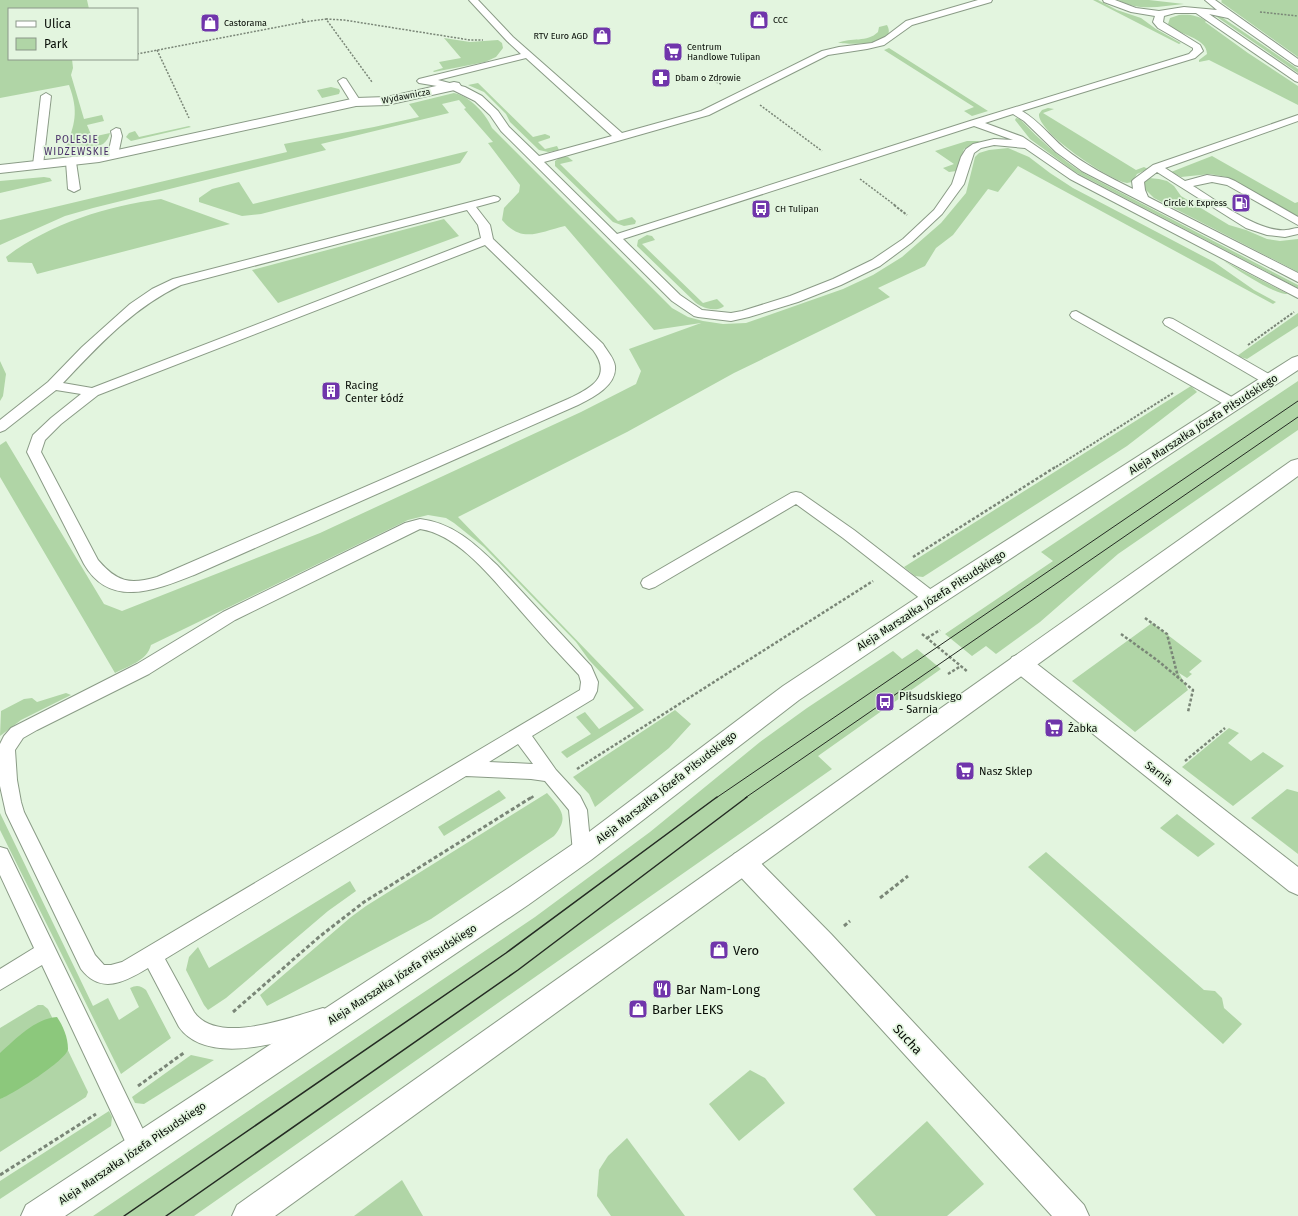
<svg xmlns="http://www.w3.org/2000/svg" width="1298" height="1216" viewBox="0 0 1298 1216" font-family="'Fira Sans',sans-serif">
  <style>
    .green { fill: #b0d5a6 }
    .forest { fill: #8cc87c }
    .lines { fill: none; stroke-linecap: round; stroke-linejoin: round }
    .service-casing { stroke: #8a9b86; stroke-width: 2 }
    .minor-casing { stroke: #8a9b86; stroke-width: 2 }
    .secondary-casing { stroke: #8a9b86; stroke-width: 2 }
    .path-far3 { stroke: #7a8677; stroke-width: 1.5; stroke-dasharray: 2 1.5; stroke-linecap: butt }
    .path-far2 { stroke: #7a8677; stroke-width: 2; stroke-dasharray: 2.5 1.5; stroke-linecap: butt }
    .path-far1 { stroke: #7a8677; stroke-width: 2.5; stroke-dasharray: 3 2; stroke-linecap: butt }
    .path { stroke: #7a8677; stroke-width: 3; stroke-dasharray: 4 2.5; stroke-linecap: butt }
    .service { fill: #fff; fill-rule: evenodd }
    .minor { fill: #fff; fill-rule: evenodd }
    .secondary { fill: #fff; fill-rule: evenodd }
    .tram-far1 { stroke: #242b23; stroke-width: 1 }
    .tram { stroke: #242b23; stroke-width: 1.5 }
    .labels { text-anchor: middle; stroke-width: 3.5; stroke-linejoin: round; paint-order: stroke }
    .far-poi-label { font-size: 9px; fill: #080d07; stroke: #e3f5df; text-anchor: start }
    .far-street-label { font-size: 9px; fill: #080d07; stroke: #e3f5df }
    .far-neighbourhood-label { font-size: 10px; letter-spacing: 1px; fill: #472d67; stroke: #e3f5df }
    .poi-label { font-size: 11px; fill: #080d07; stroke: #e3f5df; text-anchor: start }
    .street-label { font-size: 11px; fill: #080d07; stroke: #e3f5df }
    .near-poi-label { font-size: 13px; fill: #080d07; stroke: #e3f5df; text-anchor: start }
    .near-street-label { font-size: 13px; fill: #080d07; stroke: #e3f5df }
  </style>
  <rect width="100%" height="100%" fill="#e3f5df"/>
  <g class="green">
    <path d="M0,0H87L89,9H9V59H72L73,68L71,75L84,119L102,115L104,121L87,125L92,137L110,133C109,137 107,141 103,144C97,147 72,152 65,150C75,124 79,112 69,85L0,98Z"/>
    <polygon points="1093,0 1098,0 1117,10 1141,18 1156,29 1181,43 1179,44"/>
    <path d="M1118,0H1149L1184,4C1161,6 1140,12 1118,0Z"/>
    <polygon points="1221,0 1298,0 1298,57 1221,2 1222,1"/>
    <path d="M1179,15C1188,14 1198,15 1206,21L1205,22L1248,53L1298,86V105L1209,60L1199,62V60L1207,54C1207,37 1177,35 1168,24L1170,18Z"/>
    <polygon points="1214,15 1217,15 1223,18 1298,69 1298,73"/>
    <path d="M887,25C899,47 849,44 838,43C851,37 867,43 878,32L879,27Z"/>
    <polygon points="444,38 470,42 498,40 502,43 503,48 496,57 485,62 434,72 433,71 443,68 439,62 461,58"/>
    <polygon points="889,48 988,111 972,116 964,111 974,107 884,50"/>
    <polygon points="478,83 533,137 545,134 550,136 550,138 538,142 545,149 557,146 559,150 548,152 539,150 510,122 506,114 484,92 468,85"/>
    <polygon points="331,87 339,89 340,91 339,94 322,98 317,90"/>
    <path d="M454,93C470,96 486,114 492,128L672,308L688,317L703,321L723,324L746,323L843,289L873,275L902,257L941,223L966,193L975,157L979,153L989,150L1008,148L1029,157L1050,173L1073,188L1214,262L1254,290L1276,302L1273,304L1018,166L998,192L988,189L953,235L936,248L925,266L878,288L890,297L734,373L627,432L458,517L644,710L567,758L561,752L591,734L576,717L585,712L599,729L634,708L589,660L576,642L484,547L454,523L446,518L428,515L408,520L151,645C147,661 128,666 115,673L0,477V445L6,441L104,604L122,611L320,533L581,412L636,384L641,371L629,349L701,323L654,330L565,226C539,232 522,244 502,220L504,208L519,192L520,185L488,143L493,142L464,109L466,108L459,100L442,104L449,113L321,144L326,150L93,208L65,216L0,245V220L287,152L284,144L374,127L419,117L409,104Z"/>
    <path d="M1048,108L1054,109L1043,113L1136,170L1144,167L1148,169L1137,174L1132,182L1127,183C1109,180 1037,132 1039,114L1042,110Z"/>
    <path d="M1016,118L1020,119C1041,141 1059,158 1085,174L1298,285V288L1075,172L1030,139L1015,120Z"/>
    <polygon points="189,126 191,127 131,141 126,137 129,133 135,131 139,137"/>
    <polygon points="967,141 980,141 964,149 957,171 949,172 943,168 954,164 935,151"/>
    <polygon points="468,151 460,163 261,214 242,216 199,202 199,198 212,189 239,182 253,204"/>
    <polygon points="1212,156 1295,203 1298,202 1298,217 1227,177 1210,174 1181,177 1171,172"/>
    <polygon points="561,157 568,157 573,161 560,164 618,221 632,217 636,221 635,224 624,226 613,222 555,166 555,161"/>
    <polygon points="44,177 50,178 52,181 0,193 0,181"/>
    <polygon points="1149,178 1159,179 1167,181 1174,186 1181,196 1229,225 1246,230 1267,239 1280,241 1298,239 1298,272 1154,198 1145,189 1144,183"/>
    <path d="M161,199L230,224L37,274L32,263L8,262L6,257C49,224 107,206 161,199Z"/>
    <polygon points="444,219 459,236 278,303 252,270"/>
    <path d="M647,235L652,236L655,240L642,244L703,303L717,299L724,306L723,307C715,312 703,308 696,303L637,246L638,240Z"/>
    <path d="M1224,261L1288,294C1275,295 1236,269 1224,261Z"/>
    <polygon points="1298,313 1298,326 1247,359 1237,356"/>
    <polygon points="0,361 6,374 3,396 0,401"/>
    <polygon points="1298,381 1298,430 1118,554 1040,622 996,654 986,646 972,656 945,634 1053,561 1041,552"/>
    <polygon points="1191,386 1197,392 1127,446 923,577 915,576 904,567"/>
    <polygon points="1152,623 1202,661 1189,672 1192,674 1187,678 1179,673 1188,690 1135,732 1072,681"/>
    <polygon points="917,649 941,669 818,756 832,769 194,1216 93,1216 535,917 650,832 760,742 807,708 893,651 902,659"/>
    <polygon points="66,693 71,695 21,720 0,736 1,711 24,699 32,698 37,702"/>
    <polygon points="675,710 691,724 669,748 595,807 589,794 573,777"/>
    <polygon points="1229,728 1239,733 1228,743 1251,761 1263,752 1284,766 1233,806 1182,767"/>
    <polygon points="1287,789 1298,792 1298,854 1251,818"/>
    <polygon points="499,790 506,798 444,836 438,827"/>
    <path d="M547,793C561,809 570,817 554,836L431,919L267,1006L260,995L351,917L366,906Z"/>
    <path d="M0,813L93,1006L108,998L119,1020L139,1007L130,988C136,985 140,985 146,990L171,1038L121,1074L0,830Z"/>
    <polygon points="1177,814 1215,844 1198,857 1160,828"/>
    <polygon points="1046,852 1204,990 1215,991 1222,998 1224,1008 1242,1024 1223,1044 1028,867"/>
    <polygon points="350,881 356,891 328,911 226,998 208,1010 204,1005 186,970 189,957 198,947 209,968"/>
    <polygon points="38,1005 43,1005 48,1009 88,1092 86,1097 0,1152 0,1028"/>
    <polygon points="191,1055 214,1060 144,1104 135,1103 132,1097"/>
    <polygon points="750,1070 765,1078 785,1103 739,1141 709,1104"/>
    <polygon points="109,1111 112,1117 111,1126 0,1199 0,1181"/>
    <polygon points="927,1121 984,1184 947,1216 876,1216 853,1189"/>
    <polygon points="627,1138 685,1216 611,1216 597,1196 599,1170 608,1156"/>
    <polygon points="402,1180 423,1216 354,1216"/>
  </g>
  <path class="forest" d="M57,1017C63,1026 68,1037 68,1049C67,1060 12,1095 0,1099V1053C16,1039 34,1019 57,1017Z"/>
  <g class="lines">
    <defs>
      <g id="service">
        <path d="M469,0H478L513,37L622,133L701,111L822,51L839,47L872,43L885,37L906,21L978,0H992L991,2L912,25L884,45L867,49L828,55L709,115L544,162L617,234L970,121L1189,54L1193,50V48L1158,28L1153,22L1155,16L1131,12L1104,2L1103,0H1115L1136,8L1159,11L1184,7L1217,10L1205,0H1215L1298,59V66L1295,65L1228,18L1209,14L1298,75V82L1295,81L1196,13H1175L1164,16L1163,22L1200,45L1203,51L1195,58L1022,111C1039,121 1050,136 1064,148C1085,165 1109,177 1133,189L1132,181L1134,179L1153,165L1298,115V121L1165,168L1185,181L1207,175L1228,178L1235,181L1298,217V225L1227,185L1212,182L1193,186C1216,200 1259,233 1286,230C1290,230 1294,228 1298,228V234L1285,237L1267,235L1246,228L1157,172L1144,182L1145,190L1148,197L1298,273V282L1082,171L1056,152L1024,121L1013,114L985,123L1023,137L1078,175L1298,289V298L1070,179L1025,148L994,145L981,148L974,153L964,184L942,214L911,243L880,266L841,285L798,302L749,317L731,321L698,317L694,316L672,301L501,131L490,115L475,101L449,88L419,83L417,81L419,79L521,54L507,41ZM526,58L612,136L539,156L509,127L498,111L482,96L465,87L438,80ZM974,126L1013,140L994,139L973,144L966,149L961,157L952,184L934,210L903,239L872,260L833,279L790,296L742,311L731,313L702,310L680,295L623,239Z"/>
        <polygon points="343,78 346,79 361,102 360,104 352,104 351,102 338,81"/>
        <polygon points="46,93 51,96 43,165 38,168 33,165 41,96"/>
        <polygon points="116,128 120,129 122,136 118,155 113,158 108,155 112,136 111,131"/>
        <polygon points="71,159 76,162 80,189 74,192 68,189 66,162"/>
        <path d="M494,196L498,197L500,199L498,201L476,207L490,225L493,239L603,344C607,351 614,358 615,366C617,386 592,398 578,405L194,575C156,590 110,609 84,564L27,452L33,435L51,418L81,394L56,390L5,430L0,432V420L48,382L82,347L130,304L152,289L173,279ZM467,210L478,225L481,238L92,388L63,383C99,345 134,307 181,285ZM485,245L593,350C613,377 591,388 568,399L157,577C129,585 117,582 98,560L41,452L45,440L61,424L98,395Z"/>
        <polygon points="1076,311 1239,401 1241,404 1239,407 1234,408 1229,407 1072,318 1070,315 1072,312"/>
        <polygon points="1169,318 1173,319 1274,377 1276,380 1274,383 1269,384 1264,383 1165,325 1163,322 1165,319"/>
        <polygon points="796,492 801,493 854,530 938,595 940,599 938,603 932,605 926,603 843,538 796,504 655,587 649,589 643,587 641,583 643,579 791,493"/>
        <path d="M420,519C453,523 474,543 497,565L591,666L598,682L597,691L593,699L532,736L556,770L580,796L587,810L591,852L589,858L582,860L575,858L573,852L569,810L545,781L531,779L466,776L165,959L194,1012C218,1046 291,1017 323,1008L330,1011L333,1018L330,1025C292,1041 208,1068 179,1027L148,968C125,982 101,995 81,969L6,813L0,786V744L4,736L11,728L137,664L223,612L405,523ZM420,529C460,535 494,581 520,610C539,632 559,654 579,675L581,682L580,690L122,962L111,965H104L95,955L24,812L21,802L17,780L15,750L23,738L37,730L149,674L235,620ZM518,744L533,764L489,762Z"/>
        <polygon points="0,847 7,849 148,1140 151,1148 148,1156 140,1159 132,1156 42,965 0,990 0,969 34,948 0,875"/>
      </g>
      <g id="minor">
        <polygon points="454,82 459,83 461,86 459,89 387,105 356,106 99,162 0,173 0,165 99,154 356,98 387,97"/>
        <polygon points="1020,654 1028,657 1298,867 1298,895 1289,891 1012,669 1009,663 1012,657"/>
        <polygon points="743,850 752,854 831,934 1084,1205 1089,1216 1052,1216 811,952 734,870 730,862 734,854"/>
      </g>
      <g id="secondary">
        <polygon points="1298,356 1298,370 940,605 799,700 591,860 528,905 65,1216 21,1216 26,1205 510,887 573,844 783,686 924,593 1292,358"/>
        <polygon points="1298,459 1298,476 275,1216 232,1216 237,1205 1291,461"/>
      </g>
    </defs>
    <use href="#service" class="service-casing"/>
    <use href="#minor" class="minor-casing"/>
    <use href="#secondary" class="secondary-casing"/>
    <g class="path-far3">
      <polyline points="1260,12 1298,16"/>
      <polyline points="302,19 304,22 326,19 372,82"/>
      <polyline points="326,19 344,20 470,40 483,40"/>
      <polyline points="157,50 189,118"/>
      <polyline points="137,54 304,22"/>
      <polyline points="716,82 721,84"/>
      <polyline points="760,105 822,151"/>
      <polyline points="860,179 896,206"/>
    </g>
    <g class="path-far2">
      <polyline points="894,205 907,215"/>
      <polyline points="1248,345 1294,312"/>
      <polyline points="1056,467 1173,393"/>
    </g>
    <g class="path-far1">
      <polyline points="913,557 1057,466"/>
      <polyline points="1145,618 1167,634 1178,677"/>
      <polyline points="922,634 968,672"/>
      <polyline points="1121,634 1157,660 1193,690 1188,712"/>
      <polyline points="927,638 940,630"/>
      <polyline points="948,674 961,666"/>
      <polyline points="1185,761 1225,728"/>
      <polyline points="577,769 873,581"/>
      <polyline points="531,798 535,795"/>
    </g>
    <g class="path">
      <polyline points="880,898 908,876"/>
      <polyline points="844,926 850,921"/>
      <polyline points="233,1012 319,937 364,902 532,797"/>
      <polyline points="138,1086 185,1052"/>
      <polyline points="0,1175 96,1114"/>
    </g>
    <use href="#service" class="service"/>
    <use href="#minor" class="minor"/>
    <use href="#secondary" class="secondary"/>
    <g class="tram-far1">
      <polyline points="716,798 1298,401"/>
      <polyline points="745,798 1298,417"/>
    </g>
    <g class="tram">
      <polyline points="124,1216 506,953 717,797"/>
      <polyline points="166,1216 518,970 747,797"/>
    </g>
  </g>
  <defs>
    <symbol id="shop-square" viewBox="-11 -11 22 22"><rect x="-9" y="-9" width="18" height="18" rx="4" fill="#7035ab" stroke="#e3f5df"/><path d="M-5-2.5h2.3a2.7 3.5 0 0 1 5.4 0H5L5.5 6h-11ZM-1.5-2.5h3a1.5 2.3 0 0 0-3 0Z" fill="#fff"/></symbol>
    <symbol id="supermarket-square" viewBox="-11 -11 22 22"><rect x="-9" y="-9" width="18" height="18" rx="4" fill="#7035ab" stroke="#e3f5df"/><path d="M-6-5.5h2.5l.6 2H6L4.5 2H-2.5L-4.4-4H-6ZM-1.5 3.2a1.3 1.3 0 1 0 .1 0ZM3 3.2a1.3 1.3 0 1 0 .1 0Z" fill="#fff"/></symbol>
    <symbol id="pharmacy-square" viewBox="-11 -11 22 22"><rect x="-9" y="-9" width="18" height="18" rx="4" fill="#7035ab" stroke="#e3f5df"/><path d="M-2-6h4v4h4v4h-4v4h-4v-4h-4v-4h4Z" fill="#fff"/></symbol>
    <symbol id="fuel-square" viewBox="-11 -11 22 22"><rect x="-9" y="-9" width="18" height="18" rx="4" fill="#7035ab" stroke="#e3f5df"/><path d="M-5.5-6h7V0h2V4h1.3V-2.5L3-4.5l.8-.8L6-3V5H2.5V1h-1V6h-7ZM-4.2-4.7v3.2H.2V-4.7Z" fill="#fff"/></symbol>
    <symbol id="bus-square" viewBox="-11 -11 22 22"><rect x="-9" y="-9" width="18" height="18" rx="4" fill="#7035ab" stroke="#e3f5df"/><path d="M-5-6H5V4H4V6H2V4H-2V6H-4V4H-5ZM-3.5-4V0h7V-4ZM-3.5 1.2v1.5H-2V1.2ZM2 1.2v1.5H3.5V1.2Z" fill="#fff"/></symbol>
    <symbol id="building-square" viewBox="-11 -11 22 22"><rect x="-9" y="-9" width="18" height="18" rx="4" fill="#7035ab" stroke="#e3f5df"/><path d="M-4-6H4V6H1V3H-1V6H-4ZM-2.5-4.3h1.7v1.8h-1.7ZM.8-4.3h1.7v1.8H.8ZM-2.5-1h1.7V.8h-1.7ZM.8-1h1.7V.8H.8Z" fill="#fff"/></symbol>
    <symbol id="restaurant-square" viewBox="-11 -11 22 22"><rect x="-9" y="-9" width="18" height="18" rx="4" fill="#7035ab" stroke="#e3f5df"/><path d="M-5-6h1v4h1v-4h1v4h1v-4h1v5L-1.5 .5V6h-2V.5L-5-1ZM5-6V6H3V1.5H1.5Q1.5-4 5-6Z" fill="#fff"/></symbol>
  </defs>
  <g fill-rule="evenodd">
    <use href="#shop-square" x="748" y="9" width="22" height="22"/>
    <use href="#shop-square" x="199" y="12" width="22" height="22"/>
    <use href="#shop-square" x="591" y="25" width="22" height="22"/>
    <use href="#supermarket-square" x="662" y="41" width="22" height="22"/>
    <use href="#pharmacy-square" x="650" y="67" width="22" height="22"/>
    <use href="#fuel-square" x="1230" y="192" width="22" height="22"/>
    <use href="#bus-square" x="750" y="198" width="22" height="22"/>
    <use href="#building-square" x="320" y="380" width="22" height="22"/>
    <use href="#bus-square" x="874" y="691" width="22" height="22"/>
    <use href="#supermarket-square" x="1043" y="717" width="22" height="22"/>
    <use href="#supermarket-square" x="954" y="760" width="22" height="22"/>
    <use href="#shop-square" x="708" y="939" width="22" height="22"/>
    <use href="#restaurant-square" x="651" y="978" width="22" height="22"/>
    <use href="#shop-square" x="627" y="998" width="22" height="22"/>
  </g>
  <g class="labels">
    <g class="far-poi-label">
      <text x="773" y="23">CCC</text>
      <text x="224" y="26">Castorama</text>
      <text x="588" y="39" text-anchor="end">RTV Euro AGD</text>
      <text x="687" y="50">Centrum<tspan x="687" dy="10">Handlowe Tulipan</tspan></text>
      <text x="675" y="81">Dbam o Zdrowie</text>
      <text x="1227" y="206" text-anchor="end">Circle K Express</text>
      <text x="775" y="212">CH Tulipan</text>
    </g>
    <g class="far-street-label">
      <text transform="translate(406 96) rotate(-11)" y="3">Wydawnicza</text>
    </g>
    <g class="far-neighbourhood-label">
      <text x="77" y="143">POLESIE<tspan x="77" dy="12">WIDZEWSKIE</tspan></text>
    </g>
    <g class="poi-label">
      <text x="345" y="389">Racing<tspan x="345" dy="13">Center Łódź</tspan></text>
      <text x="899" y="700">Piłsudskiego<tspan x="899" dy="13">- Sarnia</tspan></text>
      <text x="1068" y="732">Żabka</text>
      <text x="979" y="775">Nasz Sklep</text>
    </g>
    <g class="street-label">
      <text transform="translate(1203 424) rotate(-33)" y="4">Aleja Marszałka Józefa Piłsudskiego</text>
      <text transform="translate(931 600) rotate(-33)" y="4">Aleja Marszałka Józefa Piłsudskiego</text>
      <text transform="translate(1159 773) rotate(38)" y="4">Sarnia</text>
      <text transform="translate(666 787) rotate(-38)" y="4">Aleja Marszałka Józefa Piłsudskiego</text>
      <text transform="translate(402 974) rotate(-33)" y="4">Aleja Marszałka Józefa Piłsudskiego</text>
      <text transform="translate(132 1153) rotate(-34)" y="4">Aleja Marszałka Józefa Piłsudskiego</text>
    </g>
    <g class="near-poi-label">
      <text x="733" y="955">Vero</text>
      <text x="676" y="994">Bar Nam-Long</text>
      <text x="652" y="1014">Barber LEKS</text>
    </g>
    <g class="near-street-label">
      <text transform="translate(908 1039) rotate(47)" y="5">Sucha</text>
    </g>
  </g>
  <rect x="8" y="8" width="130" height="52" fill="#e3f5df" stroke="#8b9889"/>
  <rect x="16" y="21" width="20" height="6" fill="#ffffff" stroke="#8b9889"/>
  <text x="44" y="28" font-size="12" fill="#080d07">Ulica</text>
  <rect x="16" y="38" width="20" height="12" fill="#b0d5a6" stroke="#8b9889"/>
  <text x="44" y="48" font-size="12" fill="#080d07">Park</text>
</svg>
